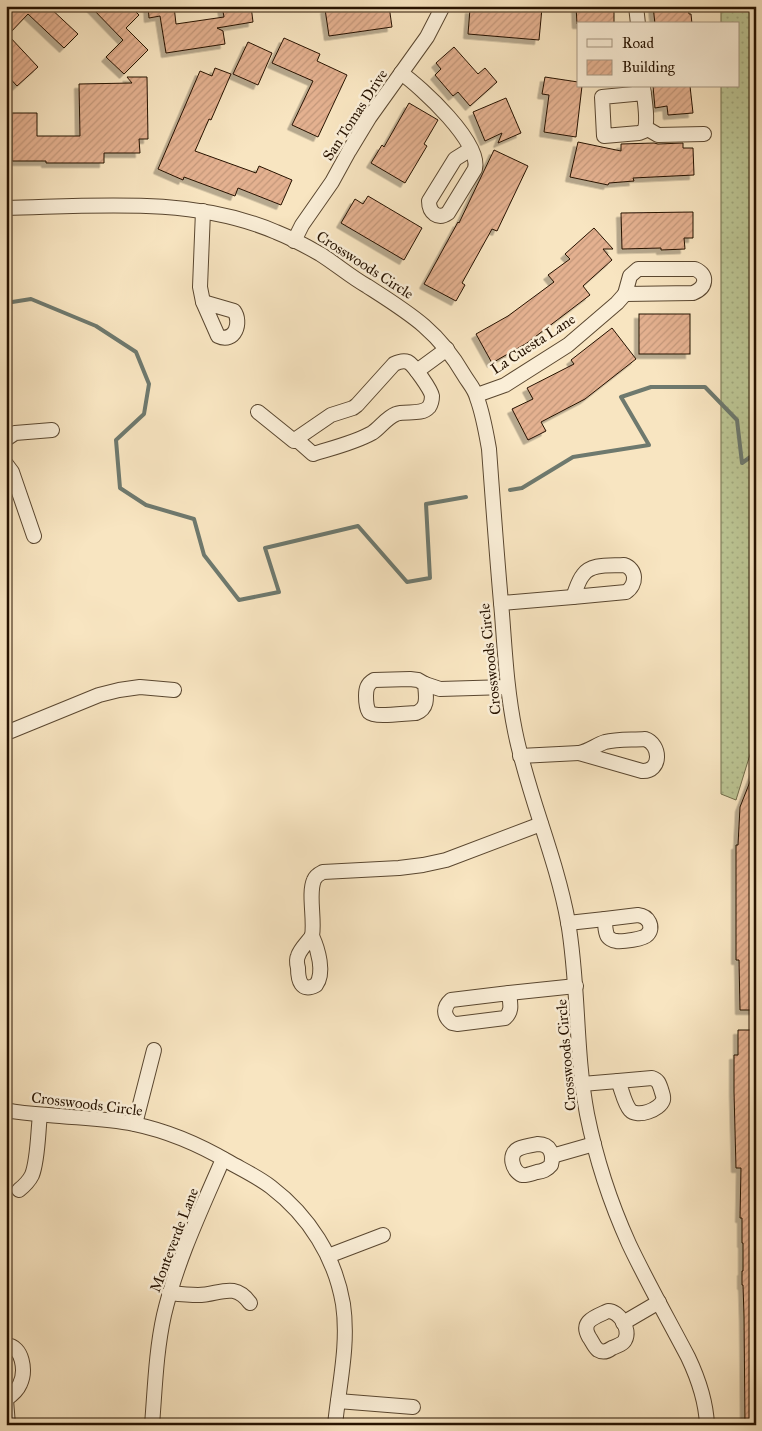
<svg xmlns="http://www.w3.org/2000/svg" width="762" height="1431" viewBox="0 0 762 1431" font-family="'IM FELL Great Primer',serif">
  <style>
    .grass { fill: url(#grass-dots); stroke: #716c4a }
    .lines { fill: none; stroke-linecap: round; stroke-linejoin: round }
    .stream { stroke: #6e796e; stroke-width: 4 }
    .building { fill: url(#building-hatch); stroke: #261200; filter: url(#shadow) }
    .minor-casing { stroke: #5a4730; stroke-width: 16 }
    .minor { stroke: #faeed7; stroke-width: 14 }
    .labels { text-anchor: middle; stroke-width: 5; stroke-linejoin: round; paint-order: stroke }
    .street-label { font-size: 15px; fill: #261200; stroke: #faeed7 }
  </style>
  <defs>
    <pattern id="grass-dots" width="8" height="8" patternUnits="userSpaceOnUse" patternTransform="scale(1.25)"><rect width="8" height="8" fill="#bcc594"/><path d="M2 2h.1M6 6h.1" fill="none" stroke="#a1a87e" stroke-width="1.8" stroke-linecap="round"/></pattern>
    <pattern id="building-hatch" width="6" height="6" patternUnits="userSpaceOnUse" patternTransform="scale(1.25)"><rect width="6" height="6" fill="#e4b190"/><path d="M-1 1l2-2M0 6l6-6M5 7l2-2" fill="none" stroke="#c3977a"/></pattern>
    <filter id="shadow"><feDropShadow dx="-4.5" dy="4.5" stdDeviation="0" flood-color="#0004"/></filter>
  </defs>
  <rect width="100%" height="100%" fill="#f8e5c1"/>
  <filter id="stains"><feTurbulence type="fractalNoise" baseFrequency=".004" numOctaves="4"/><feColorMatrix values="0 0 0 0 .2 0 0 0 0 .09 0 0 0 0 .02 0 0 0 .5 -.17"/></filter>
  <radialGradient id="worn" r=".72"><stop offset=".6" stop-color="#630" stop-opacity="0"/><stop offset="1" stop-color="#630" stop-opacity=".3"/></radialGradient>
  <polygon class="grass" points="721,6 756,6 756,735 736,800 721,794 721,86 738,86 738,24 721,24"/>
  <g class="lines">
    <g class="stream">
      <polyline points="6,303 31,299 96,326 136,352 149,384 144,414 116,440 120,488 146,505 194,519 204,555 239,600 279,592 265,548 358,526 407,582 430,578 426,504 466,497"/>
      <polyline points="510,490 522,488 573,457 649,445 621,397 651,387 705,387 737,420 742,463 756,453"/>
    </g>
  </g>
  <g class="building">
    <polygon points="6,6 48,6 78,34 64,48 28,14 8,35 38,67 17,86 6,74"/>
    <polygon points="90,6 130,6 139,15 126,28 148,50 124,74 106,57 123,40"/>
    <polygon points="148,6 174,6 176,24 224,17 222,6 251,6 253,22 217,28 223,31 225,44 166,53 160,16 149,18"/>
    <polygon points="343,6 389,6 392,27 329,36 325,9"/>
    <polygon points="479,6 523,6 542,8 539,40 468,34 470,9 479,10"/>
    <polygon points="576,6 614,6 614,24 577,24"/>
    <polygon points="653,6 688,6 689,14 691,14 692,24 655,24"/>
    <polygon points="284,38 320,54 317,61 347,75 318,137 292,125 313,81 272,63"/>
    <polygon points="248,42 272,53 258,85 233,74"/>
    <polygon points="454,47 478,74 485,68 497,82 470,106 458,92 453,96 435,75 441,69 436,63"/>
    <polygon points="215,68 231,74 211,120 209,119 195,151 256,173 259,166 292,180 281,205 238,188 235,196 184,177 183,180 158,169 200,71 212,76"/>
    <polygon points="127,77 147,77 148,139 139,139 140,153 104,153 104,163 46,163 46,161 12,161 12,113 37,113 37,136 80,136 79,84 132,83"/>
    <polygon points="545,77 578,82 578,86 582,86 576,137 544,132 549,95 542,94"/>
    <polygon points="653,86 690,86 693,113 668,115 667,106 655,108"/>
    <polygon points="506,98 521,133 498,143 502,133 485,141 473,112"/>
    <polygon points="409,103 438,120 424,144 427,146 405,183 371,163 382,145 384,147"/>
    <polygon points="578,142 621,151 621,144 654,143 658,144 683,143 683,148 693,148 694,175 633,178 634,181 609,183 608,185 570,177"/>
    <polygon points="494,150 528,166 497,231 492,229 462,283 465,285 456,301 424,284 458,222 459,223"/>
    <polygon points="368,196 422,228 404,260 341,223 355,199 363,204"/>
    <polygon points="693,212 693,238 684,238 685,249 661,250 661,248 622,249 621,213"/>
    <polygon points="594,228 613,249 603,249 612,260 583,286 590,295 527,343 492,363 476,334 508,316 554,282 548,275 570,259 565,254"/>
    <rect x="639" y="314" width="51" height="40"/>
    <polygon points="612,328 636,359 585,399 541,422 546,431 528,440 512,409 533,399 527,388 574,364 571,360"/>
    <polygon points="755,769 756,1010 740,1010 739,960 736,960 736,845 738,845 740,807"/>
    <polygon points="738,1030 756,1030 756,1425 745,1425 744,1316 743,1285 742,1285 742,1271 743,1271 743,1243 742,1243 742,1218 740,1218 741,1168 736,1168 734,1092 734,1055 738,1055"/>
  </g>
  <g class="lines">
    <defs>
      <g id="minor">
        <polyline points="636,6 638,24"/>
        <path d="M401,73C421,87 482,143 475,169L448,213C438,220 429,213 429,201L455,159L471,149"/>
        <path d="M643,86C644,98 649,122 644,131L639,133L604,136L602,97L644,93"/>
        <polyline points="646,128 658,135 704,134"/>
        <path d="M6,208C95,206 192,196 276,232C291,238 306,246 320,254C336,264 351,277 367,286C409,313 438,330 464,375C468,382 475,389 477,398C483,414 486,432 489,449C493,504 497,559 502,614C505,653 507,692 515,731C528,796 556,856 568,922C579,985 575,1050 587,1114C596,1159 610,1202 629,1244C647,1282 668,1319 688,1357C698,1378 706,1401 707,1425"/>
        <polyline points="203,211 200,287 203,302"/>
        <polyline points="294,241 302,225 332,182 349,151 369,118 427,37 443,6"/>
        <path d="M638,269H695C709,275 706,288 693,293L625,294L630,276Z"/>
        <path d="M203,302L234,311C242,322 235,344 218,336Z"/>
        <polyline points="417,371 447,349"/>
        <polyline points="477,395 505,385 568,345 617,303 625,294"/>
        <path d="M258,412L294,441L296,439L331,415L353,408L357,405L394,364C398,362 403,360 408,362C414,365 431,390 432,396C432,400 431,404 429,407C421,416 405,410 396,414C386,418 380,428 372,433C354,443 332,448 313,454L296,439"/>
        <polyline points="6,439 15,433 52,430"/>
        <polyline points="6,464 12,472 34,536"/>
        <path d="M624,565C637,569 637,585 626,592L573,597C576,590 578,581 583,575C591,563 611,566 624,565Z"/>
        <polyline points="501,603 573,597"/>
        <path d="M410,679L418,680L425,684C426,696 429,708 416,713C406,713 375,718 369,712C366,707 366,701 366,696C366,689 367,684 374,680Z"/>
        <polyline points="425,684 440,689 507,687"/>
        <polyline points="6,733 99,695 119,690 140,687 174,690"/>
        <path d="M645,739C661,744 662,772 642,771L579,753C589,751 596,745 605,742C617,739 632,740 645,739Z"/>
        <polyline points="520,756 579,753"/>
        <path d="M638,915C648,916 655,927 647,935C644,939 622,942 616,941C613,941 608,938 607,935C605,930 605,923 605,919Z"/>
        <polyline points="568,923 605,919"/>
        <path d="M312,936C315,920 308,893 314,880C316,875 319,874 323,872L399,868L423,865L446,860L541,824"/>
        <path d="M312,936C318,949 325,973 316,985C301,993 298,980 298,968C297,964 296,960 298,956C300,949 308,942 312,936Z"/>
        <path d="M509,993C510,1003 513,1011 505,1018L457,1024L452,1023C443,1016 443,1007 451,1000Z"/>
        <polyline points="509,993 576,986"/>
        <path d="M652,1078C658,1080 659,1083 661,1089C662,1093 664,1097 663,1100C660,1110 637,1118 630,1110C624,1103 622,1090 618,1081Z"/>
        <polyline points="582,1084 618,1081"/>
        <path d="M6,1110C20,1113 34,1114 48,1115C76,1118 106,1118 134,1124C168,1131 200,1145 229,1162C243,1170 258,1177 271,1187C309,1216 335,1257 343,1304C349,1344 339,1385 335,1425"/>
        <polyline points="135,1124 154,1050"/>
        <path d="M538,1144C550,1144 554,1154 551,1165C547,1170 543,1171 537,1172C533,1173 526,1176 522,1175C512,1171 508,1154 518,1149C524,1146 532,1145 538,1144Z"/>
        <polyline points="552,1156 594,1144"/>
        <path d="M19,1190C24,1186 29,1181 32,1175C38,1160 38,1131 40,1115"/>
        <polyline points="328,1256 383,1235"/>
        <path d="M169,1293C179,1294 189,1295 198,1295C219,1295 234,1281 250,1303"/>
        <path d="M608,1311C619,1311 631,1329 625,1340C623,1344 617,1346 612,1348C608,1351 603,1353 598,1350C594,1347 592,1341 589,1337C580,1321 595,1317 608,1311Z"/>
        <polyline points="623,1323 659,1302"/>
        <path d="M6,1345C23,1346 26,1371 20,1384C17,1391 12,1395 6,1399"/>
        <polyline points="6,1400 8,1425"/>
        <polyline points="338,1401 413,1407"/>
        <path d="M152,1425C155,1388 156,1351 164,1315C177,1260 201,1210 223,1159"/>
      </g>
    </defs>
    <use href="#minor" class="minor-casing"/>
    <use href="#minor" class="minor"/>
  </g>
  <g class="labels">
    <g class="street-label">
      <text transform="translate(355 115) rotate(-57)" y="5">San Tomas Drive</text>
      <text transform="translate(365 265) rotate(33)" y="5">Crosswoods Circle</text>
      <text transform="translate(533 344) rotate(-33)" y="5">La Cuesta Lane</text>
      <text transform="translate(490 659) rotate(-96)" y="5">Crosswoods Circle</text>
      <text transform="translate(566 1055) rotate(-95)" y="5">Crosswoods Circle</text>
      <text transform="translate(87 1104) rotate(7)" y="5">Crosswoods Circle</text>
      <text transform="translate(174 1240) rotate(-69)" y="5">Monteverde Lane</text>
    </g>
  </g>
  <rect width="762" height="1431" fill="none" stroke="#f8e5c1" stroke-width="25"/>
  <rect x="8" y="8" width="747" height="1416" fill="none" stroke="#261200" stroke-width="2.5"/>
  <rect x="12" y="12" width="737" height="1406" fill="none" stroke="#261200"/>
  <rect x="577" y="22" width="162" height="65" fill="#faeed7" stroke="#a59681"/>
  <rect x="587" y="39" width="25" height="8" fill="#faeed7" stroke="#a59681"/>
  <text x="622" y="48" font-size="15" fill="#261200">Road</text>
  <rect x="587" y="60" width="25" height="15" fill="url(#building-hatch)" stroke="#a59681"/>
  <text x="622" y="72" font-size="15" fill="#261200">Building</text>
  <rect width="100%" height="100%" filter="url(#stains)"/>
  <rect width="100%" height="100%" fill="url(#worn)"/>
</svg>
